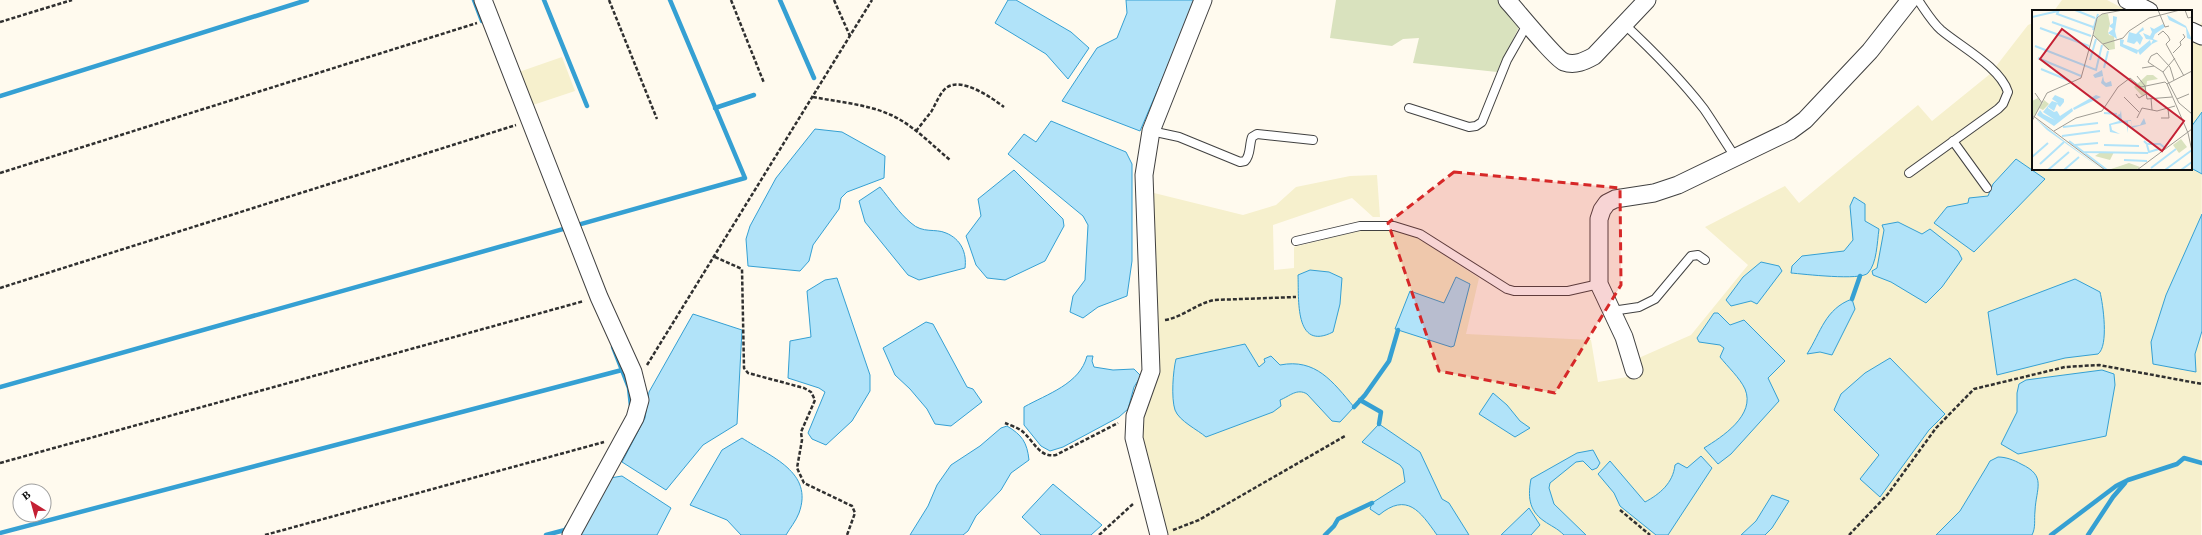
<svg xmlns="http://www.w3.org/2000/svg" width="2202" height="535" viewBox="0 0 2202 535" font-family="'Times New Roman',serif">
  <style>
    .farmland { fill: #f6f0cd }
    .cemetery { fill: #d9e2be }
    .water { fill: #b1e3f9; stroke: #35a0d3 }
    .lines { fill: none; stroke-linecap: round; stroke-linejoin: round }
    .stream { stroke: #35a0d3; stroke-width: 4.5 }
    .service-casing { stroke: #414141; stroke-width: 10 }
    .minor-casing { stroke: #414141; stroke-width: 19 }
    .path { stroke: #303030; stroke-width: 2.5; stroke-dasharray: 4 2; stroke-linecap: butt }
    .service { stroke: #fff; stroke-width: 8 }
    .minor { stroke: #fff; stroke-width: 17 }
    .marked { fill: #d62828; fill-opacity: 0.2; stroke: #d62828; stroke-width: 3; stroke-dasharray: 8 5; stroke-linejoin: round }
    .inset-river { fill: none; stroke: #b1e3f9; stroke-width: 2 }
    .inset-road { fill: none; stroke: #9f9c94; stroke-width: 1 }
    .view { fill: #c42034; fill-opacity: 0.15; stroke: #c42034; stroke-width: 2 }
    .inset-edge { fill: none; stroke: #0e0e0e; stroke-width: 2 }
  </style>
  <rect width="100%" height="100%" fill="#fffaee"/>
  <g class="farmland">
    <polygon points="2062,0 2107,0 2128,11 2054,11"/>
    <polygon points="2202,22 2201,535 1164,535 1139,434 1156,367 1150,192 1243,215 1276,205 1296,187 1350,176 1377,175 1380,217 1373,217 1352,198 1273,225 1274,270 1294,268 1294,247 1363,230 1381,229 1402,232 1416,237 1479,278 1466,334 1591,340 1598,382 1627,377 1625,364 1691,335 1748,265 1705,227 1785,186 1799,203 1918,105 1932,121 1990,74 2028,25 2033,23 2033,169 2191,169 2191,23 2199,26"/>
    <polygon points="562,57 575,91 530,106 516,73"/>
  </g>
  <polygon class="cemetery" points="1336,0 1501,0 1520,25 1497,72 1413,63 1419,38 1403,39 1392,46 1330,38"/>
  <g class="water">
    <polygon points="1008,0 1016,0 1071,32 1089,48 1068,79 1046,54 995,23"/>
    <polygon points="1126,0 1196,0 1140,131 1062,101 1097,48 1117,38 1127,13"/>
    <polygon points="2202,112 2202,174 2191,168 2191,127"/>
    <polygon points="1051,121 1126,152 1132,164 1132,261 1127,296 1098,307 1083,318 1070,312 1073,296 1085,280 1088,225 1083,216 1008,154 1024,134 1036,142"/>
    <polygon points="815,129 842,132 885,156 884,178 847,192 841,198 839,209 813,245 809,261 800,271 748,266 746,239 750,226 776,178"/>
    <polygon points="2016,159 2045,179 1974,252 1934,223 1947,207 1968,203 1969,198 1988,196 1993,184"/>
    <polygon points="1014,170 1063,219 1064,226 1045,261 1005,280 987,278 976,265 966,236 981,216 978,199"/>
    <path d="M880,187C890,199 899,213 911,223C923,234 935,228 946,233C961,239 967,253 965,268L919,280L908,275L865,222L859,201Z"/>
    <path d="M1854,197L1865,204V221L1879,229C1877,243 1877,263 1868,273C1861,281 1803,274 1791,273L1792,266L1802,256L1844,251L1853,240L1850,206Z"/>
    <polygon points="2202,214 2202,331 2195,354 2196,372 2153,364 2151,342 2166,295"/>
    <polygon points="1898,222 1922,234 1930,229 1958,251 1962,259 1942,287 1926,303 1891,282 1873,275 1872,271 1877,268 1884,230 1882,225"/>
    <polygon points="1761,262 1779,266 1782,271 1757,304 1751,301 1731,306 1726,300 1743,277"/>
    <path d="M1310,270L1329,272L1342,278L1340,304L1333,332C1294,352 1299,298 1298,275Z"/>
    <polygon points="1456,277 1470,284 1454,346 1451,347 1395,329 1410,291 1444,303"/>
    <polygon points="837,278 870,375 870,391 852,421 826,445 812,439 808,433 825,392 819,388 788,378 790,341 811,337 807,291 825,280"/>
    <path d="M2075,279L2100,292C2103,304 2109,346 2098,354L2065,358L1997,375L1988,312Z"/>
    <path d="M1852,299L1855,309L1832,355L1820,352L1807,354C1821,332 1825,309 1852,299Z"/>
    <path d="M1714,313H1718L1730,325L1744,320L1785,361L1768,378L1779,401L1731,454L1718,464L1704,448C1722,437 1756,415 1745,389C1740,378 1727,366 1720,357L1724,348L1720,345L1699,342L1697,338Z"/>
    <polygon points="693,314 742,330 737,424 703,445 666,490 622,462 645,418 649,392"/>
    <polygon points="926,322 933,324 967,387 973,389 982,402 951,426 935,424 927,409 910,389 895,375 883,348"/>
    <path d="M1245,344L1259,367L1265,362L1264,359L1271,356L1280,365C1316,358 1333,382 1354,407L1340,422L1332,421L1307,394C1297,388 1290,396 1280,400L1281,406L1273,412L1206,437C1198,430 1179,421 1175,410C1171,398 1173,371 1176,359Z"/>
    <path d="M1087,356H1093L1092,361L1094,367L1113,370L1134,369L1141,376L1134,387L1128,409L1119,417L1063,447L1050,451L1041,446L1024,425V407C1047,394 1080,384 1087,356Z"/>
    <polygon points="1890,358 1945,414 1929,430 1880,497 1860,479 1879,455 1834,410 1841,394 1865,373"/>
    <polygon points="2102,370 2114,374 2115,385 2106,436 2018,454 2001,444 2017,412 2017,393 2019,384 2026,380"/>
    <polygon points="1493,393 1507,405 1520,421 1530,428 1515,437 1479,414"/>
    <path d="M1379,424L1420,452L1442,499L1449,503L1469,535H1437C1420,511 1407,492 1379,515L1370,509L1372,503L1405,482L1403,469L1400,465L1362,442Z"/>
    <path d="M1007,426C1022,435 1027,442 1029,460L1011,473L1001,490L976,516L968,531L963,535H910L928,506L937,485L951,465L980,446L1001,428Z"/>
    <path d="M742,438C771,457 814,472 799,513C796,521 790,528 786,535H741L727,520L690,505L722,450Z"/>
    <path d="M1593,450L1600,463L1597,468L1592,470L1583,461L1576,462L1550,483L1549,488L1554,504L1586,535H1564C1557,528 1551,526 1544,521C1528,510 1528,495 1531,479L1577,453Z"/>
    <path d="M1701,456L1712,468L1668,535H1656L1620,506L1614,493L1598,474L1610,461L1645,502C1660,494 1673,483 1675,465L1678,463L1687,468Z"/>
    <path d="M1998,457C2006,457 2014,460 2021,464C2047,476 2036,488 2035,511C2034,520 2036,527 2032,535H1936L1960,511L1986,468L1990,461Z"/>
    <polygon points="622,476 671,508 657,535 577,535 610,478"/>
    <polygon points="1053,484 1102,525 1091,535 1041,535 1022,517"/>
    <polygon points="1772,495 1789,501 1772,528 1765,535 1741,535 1756,521"/>
    <polygon points="1529,508 1540,525 1531,535 1501,535"/>
  </g>
  <g class="lines">
    <g class="stream">
      <polyline points="474,0 482,21"/>
      <polyline points="544,0 587,106"/>
      <polyline points="780,0 814,78"/>
      <polyline points="0,96 307,0"/>
      <polyline points="715,108 754,95"/>
      <polyline points="1852,299 1860,276"/>
      <polyline points="613,347 629,388 631,406"/>
      <polyline points="0,387 745,178 670,0"/>
      <polyline points="1360,400 1381,412 1379,424"/>
      <polyline points="1354,407 1365,395 1389,361 1398,330"/>
      <polyline points="0,533 622,370"/>
      <polyline points="546,535 565,530 567,527"/>
      <polyline points="1325,535 1334,526 1338,519 1372,503"/>
      <polyline points="2051,535 2116,486 2128,480 2177,464 2184,458 2202,463"/>
      <polyline points="2088,535 2113,497 2125,483"/>
    </g>
    <defs>
      <g id="service">
        <path d="M1623,23C1652,50 1680,78 1704,109C1715,125 1725,142 1736,158"/>
        <polyline points="1409,108 1469,127 1476,126 1482,122 1507,60 1528,23"/>
        <path d="M1151,131L1179,137L1240,162L1245,161C1251,155 1249,145 1252,137L1257,134L1313,140"/>
        <polyline points="1953,141 1987,188"/>
        <path d="M1909,173L1998,109L2003,104L2008,92C2000,67 1961,47 1941,30C1932,22 1925,10 1918,0"/>
        <polyline points="1296,241 1360,226 1394,226 1420,234 1507,289 1514,291 1568,291 1599,284"/>
        <polyline points="1612,311 1639,307 1655,299 1691,256 1698,255 1705,260"/>
      </g>
      <g id="minor">
        <polyline points="483,0 599,297 633,372 640,400 635,418 571,535"/>
        <path d="M1507,0C1517,11 1555,58 1564,62C1575,66 1585,61 1594,56L1647,0"/>
        <polyline points="2127,0 2149,11"/>
        <polyline points="2191,31 2202,36"/>
        <polyline points="1634,370 1624,337 1599,284 1599,219 1602,210 1607,203 1615,199 1654,193 1678,185 1790,131 1805,120 1870,51 1910,0"/>
        <polyline points="1159,535 1134,438 1135,416 1151,371 1144,175 1151,131 1203,0"/>
      </g>
    </defs>
    <use href="#service" class="service-casing"/>
    <use href="#minor" class="minor-casing"/>
    <g class="path">
      <polyline points="609,0 657,119"/>
      <polyline points="731,0 764,83"/>
      <polyline points="834,0 850,36"/>
      <polyline points="0,22 72,0"/>
      <path d="M813,97C838,102 867,104 891,115C913,125 932,145 950,160"/>
      <path d="M916,131C921,125 926,118 931,112C936,104 939,94 946,88C961,76 992,98 1004,107"/>
      <polyline points="0,173 477,23"/>
      <polyline points="715,257 742,269 744,368 748,373 804,388 811,392 815,400 801,432 802,440 797,468 804,483 852,506 855,513 847,535"/>
      <polyline points="0,288 516,125"/>
      <path d="M1165,320C1183,317 1196,304 1214,300L1296,297"/>
      <polyline points="647,365 872,0"/>
      <path d="M1005,423C1010,425 1018,428 1022,431C1034,441 1039,458 1056,455L1118,423"/>
      <polyline points="0,463 584,301"/>
      <polyline points="1620,510 1650,535"/>
      <polyline points="1173,530 1199,520 1345,436"/>
      <polyline points="265,535 604,442"/>
      <polyline points="1099,535 1134,503"/>
      <polyline points="1849,535 1888,494 1936,428 1974,389 2065,367 2099,365 2202,384"/>
    </g>
    <use href="#service" class="service"/>
    <use href="#minor" class="minor"/>
  </g>
  <path class="marked" d="M1454,172L1620,188L1621,285L1555,393L1439,371L1388,223Z"/>
  <g transform="translate(2032 10)">
    <rect width="160" height="160" fill="#fffaee"/>
    <path d="M70,4H76L78,14L76,22L77,25L82,26L83,39L77,40L62,26L63,12ZM115,65H121L126,69L115,71L113,84L110,86L102,77ZM6,88L10,94L12,90L17,94L11,100L7,98L3,106L0,104V91ZM149,129L155,137L147,143L141,135ZM69,142H82L78,150L63,146ZM97,153L108,157L104,160L79,159Z" fill="#d9e2be"/>
    <path d="M135,5L154,16L160,30L155,28L154,18L137,10ZM81,6L85,7L83,21L85,29L76,23L81,19L77,16L81,13ZM131,14L133,17L123,24L121,29L126,31L120,34L108,45L106,41L105,44L88,36V29L92,30L91,34L106,40L118,30L119,34L121,30L114,29L111,23L118,26L120,22L118,17L122,19ZM111,17L112,20L107,23L111,28L108,35L105,31L102,34L95,32L97,22L104,24ZM70,60L72,71L74,73L79,71L80,76L74,77L69,73L71,66L63,68L61,65ZM23,85L32,89V92L28,97L25,94L22,101L16,97V98L22,102L25,101L28,106L40,98L41,101L22,116L5,105L8,100L11,104L23,110L11,102L20,91L26,93L20,89ZM64,85L69,87L42,100L41,98ZM89,100L90,111L99,110L100,116L108,115L112,108L114,114L100,118L99,111H96V123L94,112L79,115L80,120L88,124L78,122L77,114L87,111L85,105L88,104ZM4,109L31,130L71,160L15,120Z" fill="#b1e3f9"/>
    <path class="inset-river" d="M27,0L25,4L61,17M43,0L63,8M0,7L26,1M20,12L59,26M8,18L57,36M61,20L66,4M3,36L64,60L70,35M6,48L49,66M58,50L64,29M72,58L76,41M9,59L38,71M72,103L85,104M31,117L66,113M30,126L68,121M37,131L75,160M112,131L115,134H128L133,138M43,135L66,133M72,135L107,136M115,135L117,142L127,139M51,142L116,143M0,147L16,133M92,150L115,151M8,154L32,132M119,158L144,139M16,160L37,142M32,160L47,147M133,160L160,140M149,160L160,152"/>
    <path class="inset-road" d="M126,0L133,17L137,16M153,0L156,8L160,7M61,25L65,8L70,4L91,0M126,25L131,21L136,26L138,30L134,34L152,66M71,34L91,28L97,21L117,8L148,0M141,43L149,35L148,32L153,27L151,24M110,58L122,56M160,61L135,74L156,123L160,141M131,62L143,48M105,66L113,76L115,89L140,87M142,70L138,57L125,43L119,46L116,52L131,62L147,93L160,104M3,83L10,93M104,84L107,88L114,84M92,87L107,102M119,88L120,100M145,89L157,84M0,105L73,160M105,108L110,98L125,101L143,96M129,108H137L136,99M0,111L15,83L49,68L61,25L77,40M22,121L44,108L70,101L86,77L98,68L109,77L133,72L135,74M105,160L160,119"/>
    <path class="view" d="M30,19L152,111L130,141L8,49Z"/>
    <rect width="160" height="160" class="inset-edge"/>
  </g>
  <g transform="translate(32 503) rotate(323)"><circle r="19" fill="#ffffff" stroke="#9f9f9f"/>
  <path d="M0-3L7 15L0 10L-7 15Z" fill="#c42034"/>
  <text y="-6" font-size="11" font-weight="bold" text-anchor="middle" fill="#0e0e0e">B</text>
  </g>
</svg>
